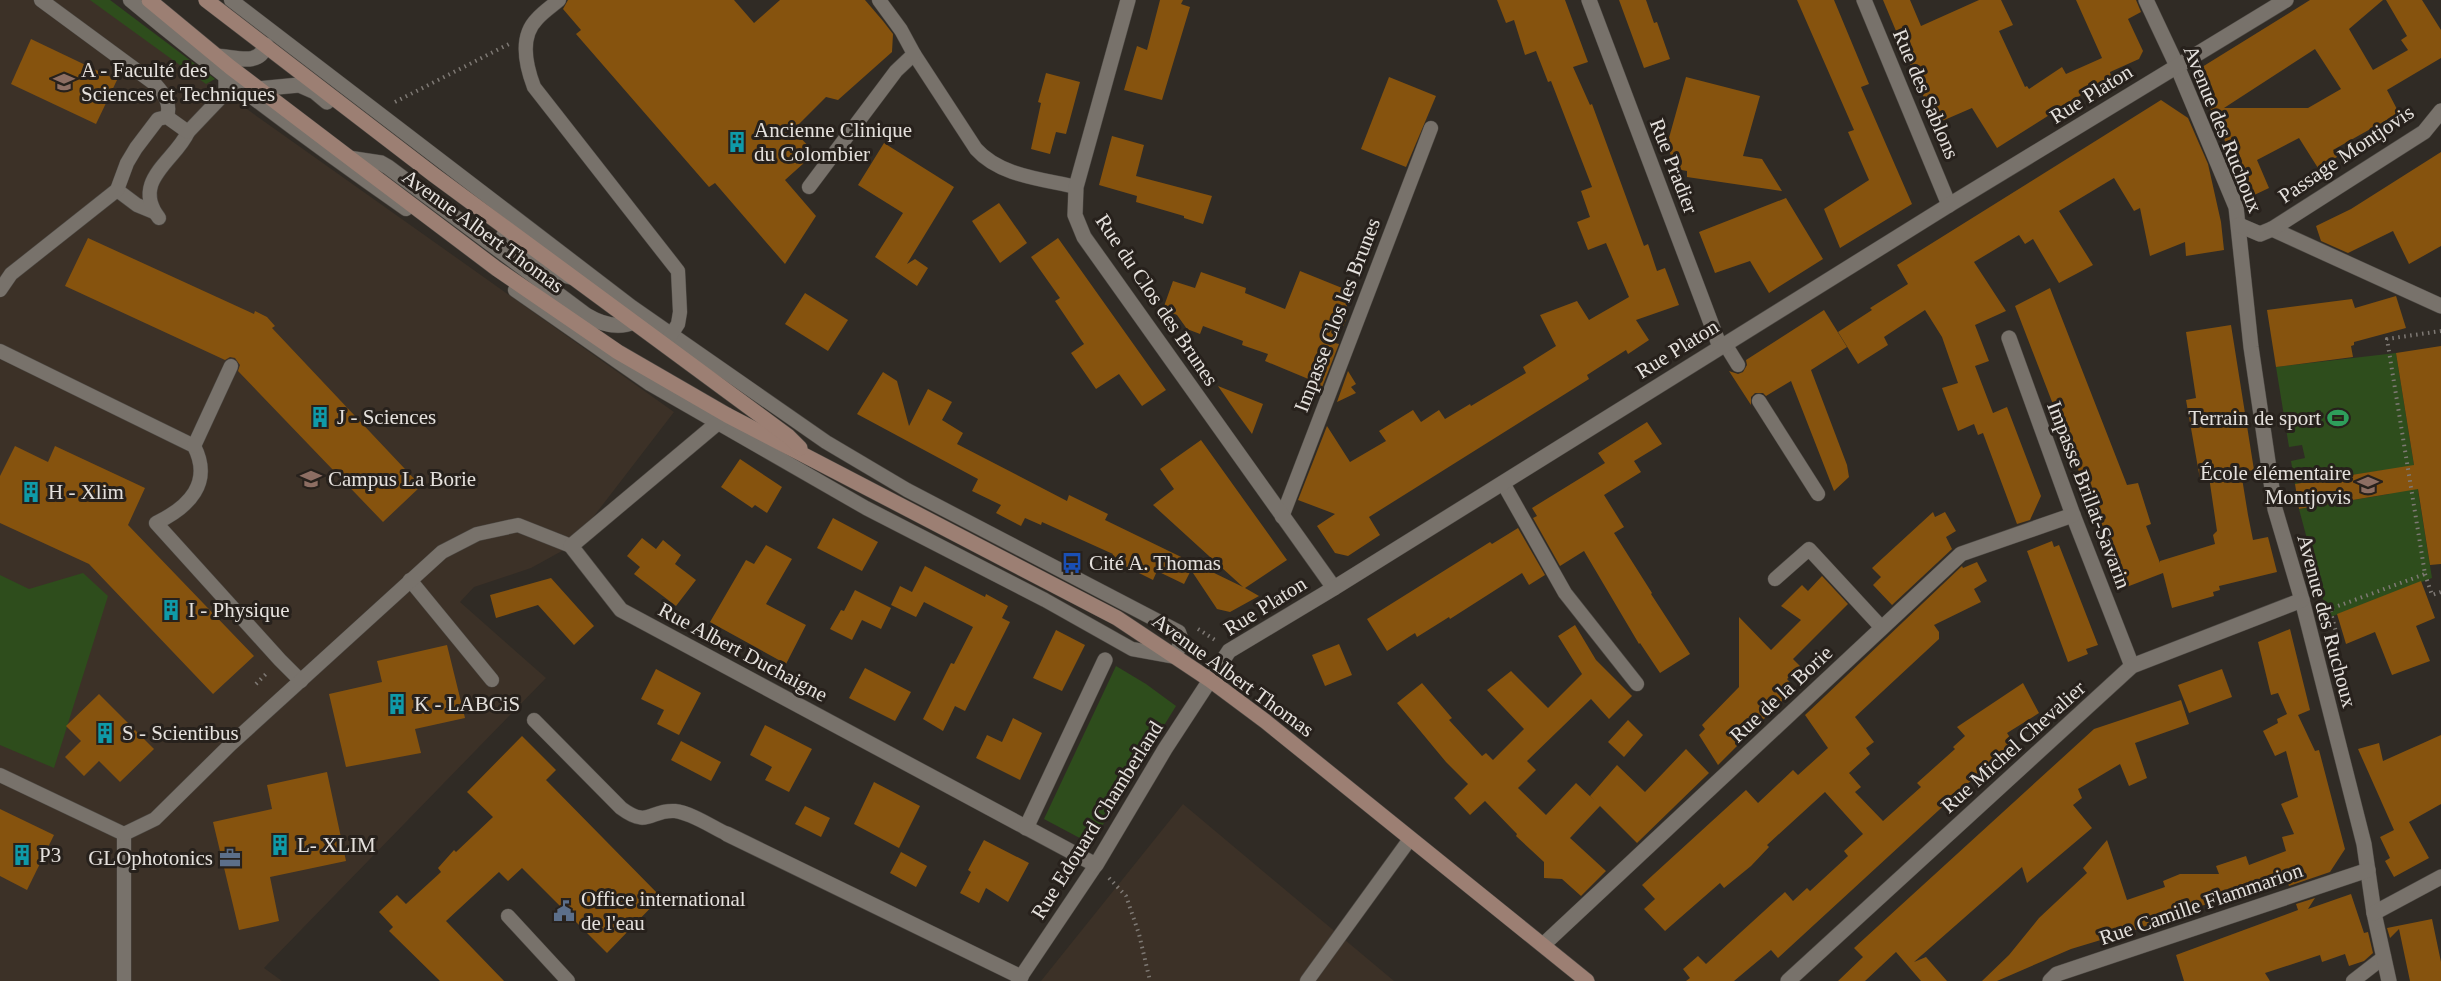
<svg xmlns="http://www.w3.org/2000/svg" width="2441" height="981" viewBox="0 0 2441 981" font-family="'Times New Roman',serif">
  <style>
    .built { fill: #3c3127 }
    .green { fill: #2e4d1c }
    .building { fill: #86530e; fill-rule: evenodd }
    .lines { fill: none; stroke-linecap: round; stroke-linejoin: round }
    .lane-casing { stroke: #4d4944; stroke-width: 15 }
    .street-casing { stroke: #4d4944; stroke-width: 16 }
    .secondary-casing { stroke: #4d4944; stroke-width: 16 }
    .path { stroke: #7e7974; stroke-width: 4; stroke-dasharray: 1.5 4.5; stroke-linecap: butt }
    .lane { stroke: #78726b; stroke-width: 14 }
    .street { stroke: #78726b; stroke-width: 15 }
    .secondary { stroke: #9c7f73; stroke-width: 15 }
    .labels { text-anchor: middle; stroke-width: 6; stroke-linejoin: round; paint-order: stroke }
    .poi-label { font-size: 21px; fill: #e5e1dd; stroke: #27211c; text-anchor: start }
    .street-label { font-size: 21px; fill: #e5e1dd; stroke: #27211c }
  </style>
  <rect width="100%" height="100%" fill="#302b25"/>
  <g class="built">
    <polygon points="0,0 93,0 674,412 571,546 531,568 474,587 460,602 546,678 264,968 282,981 0,981"/>
    <polygon points="1183,804 1394,981 1041,981"/>
  </g>
  <g class="green">
    <polygon points="90,0 110,0 215,79 206,84"/>
    <polygon points="2396,353 2432,578 2328,618 2299,509 2389,494 2385,470 2295,484 2291,461 2305,458 2302,445 2289,447 2276,367"/>
    <polygon points="83,573 108,596 54,768 0,745 0,575 29,589"/>
    <polygon points="1116,666 1146,684 1176,706 1091,844 1044,819"/>
  </g>
  <g class="building">
    <polygon points="568,0 734,0 754,23 780,0 865,0 883,21 893,34 892,52 838,100 826,97 793,130 815,153 785,180 816,216 785,264 715,183 709,187 576,34 581,30 563,9"/>
    <polygon points="1160,0 1183,0 1181,4 1190,7 1162,100 1124,90 1137,46 1147,50"/>
    <polygon points="1497,0 1565,0 1588,62 1573,67 1590,105 1592,104 1644,246 1648,244 1657,271 1665,268 1679,305 1636,320 1649,340 1628,354 1626,350 1587,375 1589,379 1369,517 1380,535 1348,556 1335,553 1317,526 1335,514 1298,500 1327,426 1350,462 1386,441 1379,431 1413,410 1421,422 1439,410 1445,419 1470,404 1471,406 1526,373 1523,367 1556,346 1540,315 1577,301 1589,320 1629,297 1606,243 1588,250 1577,222 1590,217 1581,191 1592,187 1551,81 1548,82 1536,51 1525,55 1514,20 1506,23"/>
    <polygon points="1619,0 1646,0 1654,23 1657,22 1670,59 1644,68"/>
    <polygon points="1797,0 1834,0 1869,84 1861,87 1912,204 1840,248 1824,209 1869,180 1848,132 1854,130"/>
    <polygon points="1883,0 1910,0 1921,26 1979,0 2001,0 2013,25 1999,31 2025,87 2027,86 2029,89 2062,67 2066,74 2102,58 2076,0 2136,0 2141,12 2128,19 2143,51 2139,59 2110,72 2111,76 1997,148 1972,108 1935,124"/>
    <path d="M2310,0H2383L2349,29L2373,70L2408,50L2401,40L2407,36L2386,0H2422L2441,30V58L2387,90L2399,113L2333,150L2337,157L2318,168L2299,138L2257,160L2269,188L2250,197L2194,72ZM2315,49L2341,89L2308,108H2224Z"/>
    <polygon points="31,39 117,80 96,124 11,84"/>
    <polygon points="1046,73 1080,82 1066,134 1056,132 1050,154 1031,149 1041,103 1038,102"/>
    <polygon points="1389,77 1436,96 1406,167 1361,149"/>
    <polygon points="1686,77 1760,96 1743,156 1762,159 1782,191 1687,177 1687,171 1676,169 1667,145"/>
    <polygon points="2161,100 2188,118 2208,164 2221,222 2224,250 2186,256 2185,242 2150,256 2140,208 2134,211 2114,178 2059,211 2093,265 2059,283 2033,239 2025,244 2019,235 1974,262 2006,311 1975,325 1989,361 1975,366 1993,413 2007,407 2041,496 2030,520 2017,524 1983,433 1978,435 1974,424 1958,431 1942,388 1958,383 1942,337 1925,310 1884,337 1888,345 1858,364 1838,332 1872,310 1870,308 1908,284 1897,265"/>
    <polygon points="1112,136 1144,145 1136,176 1212,196 1203,224 1184,218 1184,216 1136,202 1137,196 1099,185"/>
    <polygon points="884,143 954,187 907,264 915,259 928,268 917,286 875,257 903,213 858,185"/>
    <polygon points="2441,152 2441,246 2409,264 2393,231 2348,253 2321,241 2316,226 2351,209"/>
    <polygon points="1786,198 1823,259 1769,293 1750,261 1715,273 1699,232"/>
    <polygon points="999,203 1027,243 1000,263 972,221"/>
    <polygon points="88,238 254,314 255,311 267,317 275,326 272,328 421,486 383,522 238,371 240,365 235,358 230,357 225,360 65,286"/>
    <polygon points="1058,238 1166,390 1142,406 1119,374 1096,389 1071,353 1084,344 1055,301 1060,298 1031,257"/>
    <polygon points="1300,271 1352,292 1342,319 1346,320 1335,343 1339,344 1319,395 1314,393 1318,383 1265,361 1268,354 1242,345 1243,341 1203,326 1200,334 1187,329 1177,315 1163,309 1173,281 1195,288 1201,272 1246,288 1245,293 1285,309"/>
    <polygon points="2050,288 2127,485 2138,483 2151,524 2146,526 2160,563 2160,561 2215,544 2213,535 2217,531 2209,477 2200,479 2186,400 2196,398 2186,332 2231,325 2254,470 2241,472 2248,515 2253,540 2268,537 2277,572 2219,586 2220,590 2213,592 2214,596 2172,608 2163,573 2124,588 2015,306"/>
    <polygon points="805,293 848,320 828,351 785,324"/>
    <polygon points="2396,296 2406,328 2354,342 2354,345 2351,346 2353,357 2276,367 2267,310 2352,299 2355,308"/>
    <polygon points="1824,310 1847,347 1811,370 1847,465 1849,477 1834,491 1791,381 1766,396 1763,393 1755,393 1751,397 1751,405 1729,371 1738,374 1743,372 1747,365 1746,360"/>
    <polygon points="2441,346 2441,564 2430,565 2418,489 2299,509 2295,484 2414,465 2396,353"/>
    <polygon points="1348,371 1356,384 1351,387 1356,393 1337,402"/>
    <polygon points="883,372 897,381 909,426 928,389 952,402 942,420 963,433 957,444 1067,501 1069,495 1108,514 1105,520 1243,587 1153,505 1174,489 1160,469 1201,440 1287,560 1245,588 1259,596 1230,612 1217,609 1191,570 1184,584 1157,571 1153,580 1111,559 1113,554 1042,522 1041,525 1025,518 1021,526 996,513 1001,505 972,491 978,479 857,414"/>
    <polygon points="1218,386 1263,404 1252,434 1236,412"/>
    <polygon points="1647,422 1662,444 1634,461 1641,472 1604,495 1624,527 1614,533 1652,593 1651,594 1690,654 1660,673 1640,643 1639,644 1584,551 1560,566 1533,518 1537,516 1532,508 1605,463 1598,453"/>
    <polygon points="15,446 48,462 55,446 145,488 128,525 254,656 213,694 89,564 0,523 0,476"/>
    <polygon points="740,459 782,487 767,513 755,505 752,508 721,487"/>
    <polygon points="1933,512 1935,517 1945,512 1956,531 1946,537 1952,549 1892,605 1873,585 1881,577 1872,568"/>
    <polygon points="833,518 878,542 862,571 817,548"/>
    <polygon points="1518,528 1545,575 1529,585 1522,573 1450,619 1449,617 1417,637 1415,633 1387,651 1367,619 1490,542 1492,544"/>
    <polygon points="642,538 656,549 663,540 681,555 675,564 696,580 676,606 634,574 640,567 627,556"/>
    <polygon points="2052,541 2054,547 2059,545 2098,645 2086,649 2088,654 2068,662 2027,551"/>
    <polygon points="766,545 792,559 766,604 806,625 786,664 710,622 746,560 754,564"/>
    <polygon points="1977,562 1987,581 1974,589 1981,602 1934,625 1939,632 1939,639 1855,717 1874,742 1866,748 1870,754 1849,773 1861,787 1855,792 1883,821 1921,787 1917,783 1955,749 1953,747 1965,736 1957,727 2023,683 2039,713 2007,733 2013,742 1778,958 1771,950 1734,981 1686,981 1690,978 1683,969 1698,956 1706,964 1785,892 1793,901 1807,888 1810,891 1848,856 1844,851 1863,834 1825,792 1767,845 1769,847 1751,866 1724,888 1720,883 1665,931 1644,909 1655,899 1642,885 1746,790 1758,803 1793,770 1798,775 1828,748 1805,715 1962,566 1963,568"/>
    <polygon points="925,566 985,597 986,594 1008,606 1002,618 1010,622 965,711 955,706 943,731 923,719 951,663 954,664 973,627 924,602 916,617 891,605 900,586 912,592"/>
    <polygon points="1822,576 1848,604 1793,659 1800,666 1787,679 1795,688 1718,765 1699,735 1705,729 1702,725 1739,687 1739,617 1771,650 1801,620 1781,606 1802,585 1808,591"/>
    <polygon points="551,578 594,626 574,645 538,605 496,618 490,595"/>
    <polygon points="2421,581 2435,618 2416,626 2430,661 2392,675 2375,632 2346,644 2337,614"/>
    <polygon points="855,590 891,608 881,629 862,620 852,640 830,629 841,610 844,611"/>
    <polygon points="1575,625 1596,660 1632,696 1609,719 1591,699 1527,761 1536,770 1518,788 1546,815 1576,783 1594,800 1590,796 1617,765 1645,792 1686,749 1709,773 1637,843 1600,806 1570,838 1606,871 1581,896 1562,879 1544,878 1544,862 1516,836 1517,834 1485,801 1470,815 1454,798 1468,784 1446,762 1397,703 1422,683 1452,718 1449,720 1482,756 1486,753 1493,760 1524,729 1487,690 1511,671 1548,708 1582,674 1558,636"/>
    <polygon points="2290,629 2310,710 2298,715 2315,751 2319,750 2345,849 2330,872 2289,886 2285,876 2115,937 2114,936 2071,949 1997,981 1982,981 2009,955 2039,918 2087,873 2083,868 2107,840 2127,900 2165,887 2163,881 2180,874 2219,874 2216,866 2246,856 2249,865 2286,851 2282,837 2294,834 2281,804 2298,797 2286,751 2275,756 2263,731 2278,723 2277,719 2287,714 2278,693 2271,695 2258,642"/>
    <polygon points="1056,630 1085,645 1062,691 1033,678"/>
    <polygon points="1339,644 1352,675 1325,686 1312,655"/>
    <polygon points="447,645 465,718 415,729 421,753 346,767 329,694 382,682 377,661"/>
    <polygon points="865,668 911,692 895,721 849,698"/>
    <polygon points="656,669 701,693 679,735 657,724 664,710 641,699"/>
    <polygon points="2222,669 2232,697 2189,713 2178,685"/>
    <polygon points="99,694 154,749 120,782 99,761 84,776 65,757 81,741 66,726"/>
    <polygon points="2181,700 2189,724 2135,743 2147,778 2129,786 2120,764 2078,789 2082,798 2073,805 2092,828 2027,883 2022,867 1914,962 1926,957 1947,981 1921,981 1896,952 1865,981 1838,981 1863,957 1854,948 2094,729"/>
    <polygon points="1013,718 1042,733 1020,780 976,758 987,735 1002,742"/>
    <polygon points="1628,720 1643,735 1624,757 1608,742"/>
    <polygon points="765,725 812,749 789,792 765,780 772,767 750,755"/>
    <polygon points="2441,735 2441,804 2409,822 2429,858 2394,877 2385,861 2390,858 2380,837 2394,830 2358,749 2379,743 2383,761"/>
    <polygon points="522,736 556,770 546,780 661,897 607,953 522,868 508,881 499,872 446,921 504,981 440,981 389,931 393,927 379,912 397,895 406,904 441,872 438,868 454,850 456,852 493,817 467,792"/>
    <polygon points="681,741 721,762 711,781 671,760"/>
    <polygon points="327,772 346,861 270,877 279,921 239,930 213,822 272,809 267,785"/>
    <polygon points="874,782 920,806 899,848 854,824"/>
    <polygon points="805,806 830,818 821,837 795,824"/>
    <polygon points="0,809 54,835 27,890 0,876"/>
    <polygon points="984,840 1029,863 1008,902 986,888 979,903 960,893 971,872 968,870"/>
    <polygon points="901,852 927,866 916,887 890,873"/>
    <polygon points="2351,894 2364,933 2368,932 2373,953 2364,961 2349,966 2345,954 2322,962 2320,955 2265,973 2270,981 2184,981 2176,955 2298,910 2296,904 2315,898 2308,909"/>
    <polygon points="2432,919 2441,962 2441,981 2410,981 2399,929 2390,938 2387,928"/>
  </g>
  <g class="lines">
    <defs>
      <g id="lane">
        <path d="M41,0L155,84C165,95 171,103 167,117"/>
        <path d="M130,0C219,74 311,143 406,209"/>
        <polyline points="231,0 632,307 826,442 907,490 1179,632 1181,638 1176,657 1132,649 1045,600 866,508 650,384 515,290"/>
        <path d="M559,0C552,6 543,12 537,19C519,37 526,66 534,87L678,271L680,312L678,324L667,341"/>
        <path d="M914,54L976,149C1000,176 1042,179 1076,187"/>
        <polyline points="809,187 896,71 914,54 901,30 879,0"/>
        <polyline points="117,190 137,205 154,212"/>
        <path d="M159,218C130,181 176,160 188,132"/>
        <polyline points="0,290 11,274 117,190 127,163 136,148 158,119 167,117 188,132 226,92"/>
        <polyline points="1725,344 1738,365"/>
        <path d="M0,351L194,446C213,483 189,507 156,523L280,660L301,681"/>
        <polyline points="1759,401 1818,494"/>
        <polyline points="194,446 231,366"/>
        <polyline points="1503,483 1565,593 1637,684"/>
        <polyline points="1282,517 1431,128"/>
        <polyline points="1775,579 1809,549 1882,628"/>
        <polyline points="410,580 492,680"/>
        <path d="M534,720L621,808C649,829 650,809 675,811C692,813 712,827 727,834"/>
        <polyline points="0,775 124,834 124,981"/>
        <polyline points="124,834 155,819 231,744 442,552 477,534 518,525 571,546"/>
        <polyline points="508,916 568,981"/>
        <polyline points="1018,981 1096,865"/>
        <polyline points="1307,981 1410,839"/>
        <polyline points="2353,981 2384,957"/>
      </g>
      <g id="street">
        <polyline points="1128,0 1076,187 1075,215 1084,237 1334,588"/>
        <polyline points="1589,0 1720,347"/>
        <polyline points="1864,0 1949,205"/>
        <polyline points="2146,0 2177,66 2236,207 2251,347 2275,509 2302,600 2364,844 2374,913 2389,981"/>
        <polyline points="215,56 226,77 226,92 299,85 315,92 327,102"/>
        <path d="M215,56C234,56 259,68 266,45"/>
        <path d="M348,158L381,163L388,167L586,315C601,324 618,329 634,322"/>
        <polyline points="2239,225 2260,234 2272,229 2441,306"/>
        <polyline points="2272,229 2424,132 2441,111"/>
        <polyline points="504,235 553,272 571,277"/>
        <polyline points="2009,338 2073,515 2132,666"/>
        <polyline points="727,415 571,546 621,610 1096,865 1165,749 1229,651 1334,588 1949,205 2286,0"/>
        <polyline points="1026,828 1105,660"/>
        <polyline points="727,834 1021,977"/>
        <polyline points="2374,913 2441,877"/>
        <polyline points="1543,945 1961,554 2073,515"/>
        <polyline points="1788,981 2132,666 2302,600"/>
        <polyline points="2050,981 2057,974 2368,870"/>
      </g>
      <g id="secondary">
        <polyline points="149,0 230,67 359,165 497,269 618,352 727,415 1117,618 1210,680 1265,721 1587,981"/>
        <polyline points="206,0 434,175 788,436 800,448"/>
      </g>
    </defs>
    <use href="#lane" class="lane-casing"/>
    <use href="#street" class="street-casing"/>
    <use href="#secondary" class="secondary-casing"/>
    <g class="path">
      <polyline points="395,102 509,44"/>
      <polyline points="2425,574 2432,595 2441,592"/>
      <polyline points="1198,629 1215,640"/>
      <polyline points="2331,642 2338,640 2330,609 2425,574 2387,339 2441,331"/>
      <polyline points="256,684 266,674"/>
      <polyline points="1109,878 1126,896 1139,934 1150,981"/>
    </g>
    <use href="#lane" class="lane"/>
    <use href="#street" class="street"/>
    <use href="#secondary" class="secondary"/>
  </g>
  <defs>
    <symbol id="university-bare" viewBox="-9 -9 18 18"><path d="M0-5L7-2L0 1L-7-2ZM-4 1L0 2.5L4 1V4Q0 6-4 4Z" fill="#8d6e63" stroke="#27211c" stroke-width="2.5" paint-order="stroke"/></symbol>
    <symbol id="building-bare" viewBox="-9 -9 18 18"><path d="M-4-6H4V6H1V3H-1V6H-4ZM-2.5-4.3h1.7v1.8h-1.7ZM.8-4.3h1.7v1.8H.8ZM-2.5-1h1.7V.8h-1.7ZM.8-1h1.7V.8H.8Z" fill="#0f9aa8" stroke="#27211c" stroke-width="2.5" paint-order="stroke"/></symbol>
    <symbol id="stadium-bare" viewBox="-9 -9 18 18"><path d="M0-5a6.5 5 0 1 0 0 10a6.5 5 0 1 0 0-10ZM-3.5-1.8h7v3.6h-7Z" fill="#2e9e5b" stroke="#27211c" stroke-width="2.5" paint-order="stroke"/></symbol>
    <symbol id="school-bare" viewBox="-9 -9 18 18"><path d="M0-5L7-2L0 1L-7-2ZM-4 1L0 2.5L4 1V4Q0 6-4 4Z" fill="#8d6e63" stroke="#27211c" stroke-width="2.5" paint-order="stroke"/></symbol>
    <symbol id="bus-bare" viewBox="-9 -9 18 18"><path d="M-5-6H5V4H4V6H2V4H-2V6H-4V4H-5ZM-3.5-4V0h7V-4ZM-3.5 1.2v1.5H-2V1.2ZM2 1.2v1.5H3.5V1.2Z" fill="#1a4fb4" stroke="#27211c" stroke-width="2.5" paint-order="stroke"/></symbol>
    <symbol id="office-bare" viewBox="-9 -9 18 18"><path d="M-6-3h4V-5.5h4V-3h4V5H-6ZM-1-4.5V-3h2v-1.5ZM-6 0V1H6V0Z" fill="#5c6f8a" stroke="#27211c" stroke-width="2.5" paint-order="stroke"/></symbol>
    <symbol id="civic-bare" viewBox="-9 -9 18 18"><path d="M-.6-6.5H3V-4.5H.6V-3L4-1V1h2V6H-6V1h2V-1L-.6-3ZM-1.2 2.5V6h2.4V2.5Z" fill="#5c6f8a" stroke="#27211c" stroke-width="2.5" paint-order="stroke"/></symbol>
  </defs>
  <g fill-rule="evenodd">
    <use href="#university-bare" x="49" y="67" width="30" height="30"/>
    <use href="#building-bare" x="722" y="127" width="30" height="30"/>
    <use href="#building-bare" x="305" y="402" width="30" height="30"/>
    <use href="#stadium-bare" x="2323" y="403" width="30" height="30"/>
    <use href="#university-bare" x="296" y="464" width="30" height="30"/>
    <use href="#school-bare" x="2353" y="470" width="30" height="30"/>
    <use href="#building-bare" x="16" y="477" width="30" height="30"/>
    <use href="#bus-bare" x="1057" y="548" width="30" height="30"/>
    <use href="#building-bare" x="156" y="595" width="30" height="30"/>
    <use href="#building-bare" x="382" y="689" width="30" height="30"/>
    <use href="#building-bare" x="90" y="718" width="30" height="30"/>
    <use href="#building-bare" x="265" y="830" width="30" height="30"/>
    <use href="#building-bare" x="7" y="840" width="30" height="30"/>
    <use href="#office-bare" x="215" y="843" width="30" height="30"/>
    <use href="#civic-bare" x="549" y="896" width="30" height="30"/>
  </g>
  <g class="labels">
    <g class="poi-label">
      <text x="81" y="77">A - Faculté des<tspan x="81" dy="24">Sciences et Techniques</tspan></text>
      <text x="754" y="137">Ancienne Clinique<tspan x="754" dy="24">du Colombier</tspan></text>
      <text x="337" y="424">J - Sciences</text>
      <text x="2321" y="425" text-anchor="end">Terrain de sport</text>
      <text x="2351" y="480" text-anchor="end">École élémentaire<tspan x="2351" dy="24">Montjovis</tspan></text>
      <text x="328" y="486">Campus La Borie</text>
      <text x="48" y="499">H - Xlim</text>
      <text x="1089" y="570">Cité A. Thomas</text>
      <text x="188" y="617">I - Physique</text>
      <text x="414" y="711">K - LABCiS</text>
      <text x="122" y="740">S - Scientibus</text>
      <text x="297" y="852">L- XLIM</text>
      <text x="39" y="862">P3</text>
      <text x="213" y="865" text-anchor="end">GLOphotonics</text>
      <text x="581" y="906">Office international<tspan x="581" dy="24">de l'eau</tspan></text>
    </g>
    <g class="street-label">
      <text transform="translate(1926 94) rotate(67)" y="7">Rue des Sablons</text>
      <text transform="translate(2091 94) rotate(-32)" y="7">Rue Platon</text>
      <text transform="translate(2223 129) rotate(68)" y="7">Avenue des Ruchoux</text>
      <text transform="translate(2346 154) rotate(-34)" y="7">Passage Montjovis</text>
      <text transform="translate(1674 166) rotate(69)" y="7">Rue Pradier</text>
      <text transform="translate(483 231) rotate(36)" y="7">Avenue Albert Thomas</text>
      <text transform="translate(1157 300) rotate(56)" y="7">Rue du Clos des Brunes</text>
      <text transform="translate(1337 315) rotate(-69)" y="7">Impasse Clos les Brunes</text>
      <text transform="translate(1677 349) rotate(-32)" y="7">Rue Platon</text>
      <text transform="translate(2089 495) rotate(69)" y="7">Impasse Brillat-Savarin</text>
      <text transform="translate(1265 606) rotate(-32)" y="7">Rue Platon</text>
      <text transform="translate(2327 621) rotate(75)" y="7">Avenue des Ruchoux</text>
      <text transform="translate(743 652) rotate(28)" y="7">Rue Albert Duchaigne</text>
      <text transform="translate(1233 675) rotate(36)" y="7">Avenue Albert Thomas</text>
      <text transform="translate(1781 694) rotate(-43)" y="7">Rue de la Borie</text>
      <text transform="translate(2013 747) rotate(-42)" y="7">Rue Michel Chevalier</text>
      <text transform="translate(1097 820) rotate(-58)" y="7">Rue Edouard Chamberland</text>
      <text transform="translate(2201 904) rotate(-19)" y="7">Rue Camille Flammarion</text>
    </g>
  </g>
</svg>
